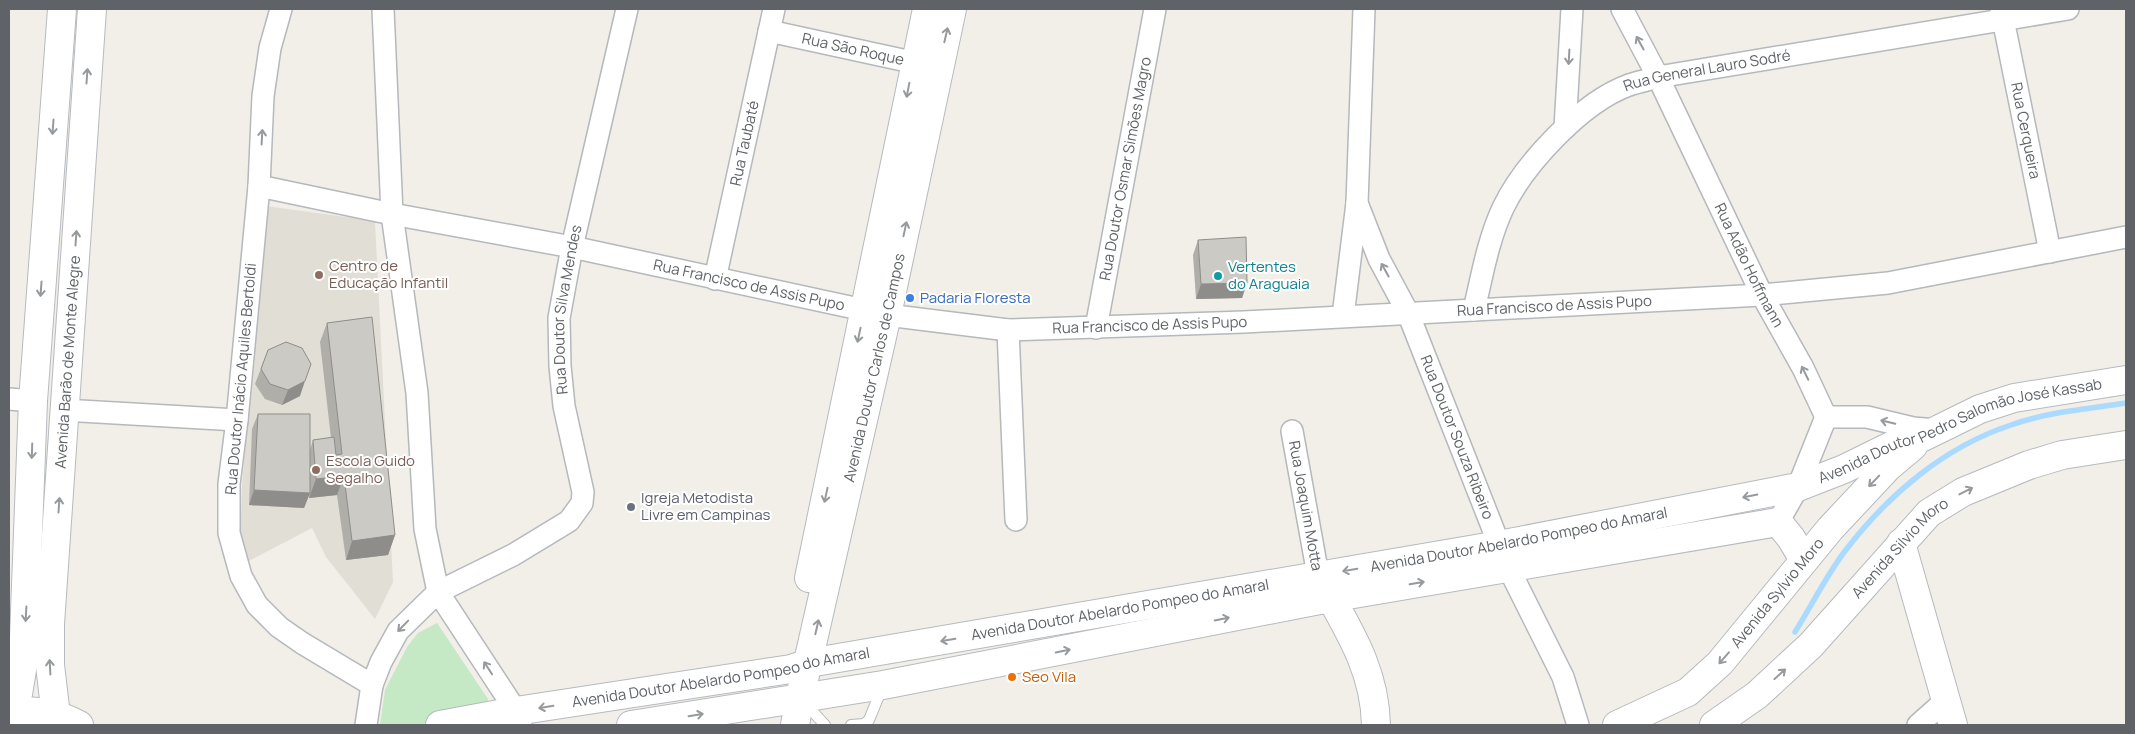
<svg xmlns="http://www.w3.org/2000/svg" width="2135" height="734" viewBox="0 0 2135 734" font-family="Manrope,sans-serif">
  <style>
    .education { fill: #e1ded6 }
    .green { fill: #c5e8c5 }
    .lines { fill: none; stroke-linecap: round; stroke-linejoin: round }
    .stream { stroke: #aadaff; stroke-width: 5.5 }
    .lane-casing { stroke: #b5b8bc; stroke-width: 12 }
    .street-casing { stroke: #b5b8bc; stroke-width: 24 }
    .secondary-casing { stroke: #b6babf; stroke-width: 30 }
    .lane { stroke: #fff; stroke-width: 10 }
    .street { stroke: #fff; stroke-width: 21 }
    .secondary { stroke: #fff; stroke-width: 28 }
    .wall { fill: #afaea9 }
    .shaded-wall { fill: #8f8d8a }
    .building { fill: #cccac5; stroke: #8f8d8a }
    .oneway { stroke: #979a9d }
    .education-dot { fill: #8d6e63; stroke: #fff; stroke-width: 2 }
    .culture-dot { fill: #0f9aa8; stroke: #fff; stroke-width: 2 }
    .shop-dot { fill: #3f7fe0; stroke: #fff; stroke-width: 2 }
    .worship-dot { fill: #6b7280; stroke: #fff; stroke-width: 2 }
    .food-dot { fill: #e8710a; stroke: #fff; stroke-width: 2 }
    .labels { text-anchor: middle; stroke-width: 4; stroke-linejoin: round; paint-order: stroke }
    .street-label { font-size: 15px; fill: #5f6368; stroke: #fff }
    .education-label { font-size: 15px; fill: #785e54; stroke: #fff; text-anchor: start }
    .culture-label { font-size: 15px; fill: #0d838f; stroke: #fff; text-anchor: start }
    .shop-label { font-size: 15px; fill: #366cbe; stroke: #fff; text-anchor: start }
    .worship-label { font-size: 15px; fill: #5b616d; stroke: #fff; text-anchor: start }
    .food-label { font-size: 15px; fill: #c56008; stroke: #fff; text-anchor: start }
  </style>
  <rect width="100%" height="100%" fill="#f1efe8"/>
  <polygon class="education" points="266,206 375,221 393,582 375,619 326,557 312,528 247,562 240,536 242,485"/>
  <polygon class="green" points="437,623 488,699 485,712 417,725 380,725 385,690 407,647 418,633"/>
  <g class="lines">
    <path class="stream" d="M1795,632C1812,605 1826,576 1845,551C1888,495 1944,447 2011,425C2047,412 2088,409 2126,403"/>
    <defs>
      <g id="lane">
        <polyline points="802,700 825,725"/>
        <polyline points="851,725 864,724 869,720 882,688"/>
      </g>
      <g id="street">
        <polyline points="281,9 270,48 263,96 259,186 237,420 229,484 229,533 241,576 257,605 279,627 302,643 372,685"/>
        <polyline points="383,9 392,214 417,393 425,529 438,592 516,711 521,725"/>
        <path id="s1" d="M1622,9L1658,77L1762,295L1803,368L1826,417L1798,487L1778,522"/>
        <path id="s2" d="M2001,9L2050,252"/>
        <path id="s3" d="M769,31L930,66"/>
        <polyline points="1565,128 1572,9"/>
        <path id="s4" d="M259,186L392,214L572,247L887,315L1008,330L1244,322L1762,295L1888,283L2126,237"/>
        <path id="s5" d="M1357,203L1379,259L1408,313L1508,567L1563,677L1578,725"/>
        <path id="s6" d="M715,279L774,9"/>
        <path id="s7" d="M1474,310C1482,276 1488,240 1503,208C1524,164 1582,102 1629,85C1638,82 1648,80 1658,77L2068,9"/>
        <polyline points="1343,316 1357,203 1364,9"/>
        <path id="s8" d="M1096,328L1155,9"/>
        <polyline points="1008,330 1016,520"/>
        <polyline points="9,399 33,401"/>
        <polyline points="63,410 237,420"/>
        <polyline points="1826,417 1867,417 1913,428 1936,430"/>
        <path id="s9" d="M1292,431L1318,575"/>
        <path id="s10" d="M366,725L372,685L381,662L398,631L438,592L513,555L569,521L582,503L583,492L564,406L560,366L559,318L572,247L627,9"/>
        <polyline points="1918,725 1945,701"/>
      </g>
      <g id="secondary">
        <polyline points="1901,543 1953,725"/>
        <polyline points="809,578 927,9"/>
        <path d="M1323,584C1349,631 1375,670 1376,725"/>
        <polyline points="12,712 18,694 23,664 33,401 62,9"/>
        <path d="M9,713C31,708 59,714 79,725"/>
        <path id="s11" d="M56,716L50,665V624L92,9"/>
        <path id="s12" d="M440,725L516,711L791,669L809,663L1499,545L1798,487L1844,469L1897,443L1923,437L1980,409L2014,398L2126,380"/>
        <polyline points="631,725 883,685 1330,598 1778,522 1791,538 1804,560"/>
        <path id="s13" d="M795,725L800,697L887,315L952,9"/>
        <path id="s14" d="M1617,725L1688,692L1720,663L1830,529L1888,467L1913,446"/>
        <path id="s15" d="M1714,725L1757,695L1811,645L1929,513L1963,492L2029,465L2062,455L2126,445"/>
      </g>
    </defs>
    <use href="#lane" class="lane-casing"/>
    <use href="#street" class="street-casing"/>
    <use href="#secondary" class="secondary-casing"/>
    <use href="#lane" class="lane"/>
    <use href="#street" class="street"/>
    <use href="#secondary" class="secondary"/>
  </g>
  <g class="wall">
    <polygon points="1198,240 1247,283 1242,298 1196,299 1193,255"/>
    <polygon points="327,323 395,535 388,555 346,560 337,495 309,498 309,495 304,508 249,505 252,429 258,414 310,450 313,440 331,438 320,342"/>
    <polygon points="268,350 300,396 282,405 265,399 255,384"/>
  </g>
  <g class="shaded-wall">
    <polygon points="1247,283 1242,298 1196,299 1201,284"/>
    <polygon points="305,381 300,396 282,405 288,390"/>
    <polygon points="344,476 337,495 309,498 316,479"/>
    <polygon points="254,490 310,493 304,508 249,505"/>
    <polygon points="395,535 388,555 346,560 352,541"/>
  </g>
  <g class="building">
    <polygon points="1246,237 1247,283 1201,284 1198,240"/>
    <polygon points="372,317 395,535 352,541 344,476 316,479 313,440 334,437 336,455 342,454 327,323"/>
    <polygon points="286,342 302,348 311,364 305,381 288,390 270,384 261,369 268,350"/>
    <polygon points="258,414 310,414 310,493 254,490"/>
  </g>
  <defs><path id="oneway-shaft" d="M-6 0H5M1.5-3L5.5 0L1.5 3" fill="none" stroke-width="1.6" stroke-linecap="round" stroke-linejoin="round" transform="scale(1.25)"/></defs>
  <g class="oneway">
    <use href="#oneway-shaft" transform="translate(946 35) rotate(-77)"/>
    <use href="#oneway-shaft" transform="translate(1640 43) rotate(-119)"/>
    <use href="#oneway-shaft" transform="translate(1569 57) rotate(93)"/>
    <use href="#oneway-shaft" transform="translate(87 76) rotate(-86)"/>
    <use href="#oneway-shaft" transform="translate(908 90) rotate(101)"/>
    <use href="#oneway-shaft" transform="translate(53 127) rotate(94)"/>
    <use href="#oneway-shaft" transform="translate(262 137) rotate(-87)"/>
    <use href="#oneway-shaft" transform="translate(905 229) rotate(-78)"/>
    <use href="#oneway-shaft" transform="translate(76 238) rotate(-86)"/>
    <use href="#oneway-shaft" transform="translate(1385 270) rotate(-119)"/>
    <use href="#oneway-shaft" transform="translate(41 289) rotate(94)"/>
    <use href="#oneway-shaft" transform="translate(859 335) rotate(102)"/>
    <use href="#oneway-shaft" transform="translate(1805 373) rotate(-116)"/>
    <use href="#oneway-shaft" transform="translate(1888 422) rotate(-167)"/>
    <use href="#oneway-shaft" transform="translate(32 451) rotate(92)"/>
    <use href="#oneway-shaft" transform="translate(1874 481) rotate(134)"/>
    <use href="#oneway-shaft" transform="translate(1966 491) rotate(-27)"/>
    <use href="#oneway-shaft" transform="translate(826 495) rotate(102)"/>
    <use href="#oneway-shaft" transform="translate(1750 496) rotate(169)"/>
    <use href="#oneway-shaft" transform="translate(59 505) rotate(-86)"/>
    <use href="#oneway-shaft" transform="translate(1350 570) rotate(170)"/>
    <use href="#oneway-shaft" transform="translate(1417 583) rotate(-10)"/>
    <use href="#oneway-shaft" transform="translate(26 614) rotate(93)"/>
    <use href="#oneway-shaft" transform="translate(1222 619) rotate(-11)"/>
    <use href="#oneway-shaft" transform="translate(403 626) rotate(134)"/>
    <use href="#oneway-shaft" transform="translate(817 627) rotate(-77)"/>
    <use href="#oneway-shaft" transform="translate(948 640) rotate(171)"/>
    <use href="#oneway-shaft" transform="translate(1063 651) rotate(-11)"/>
    <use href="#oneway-shaft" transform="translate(1724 658) rotate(131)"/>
    <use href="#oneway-shaft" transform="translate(50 667) rotate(-93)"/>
    <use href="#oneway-shaft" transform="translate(488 668) rotate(-123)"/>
    <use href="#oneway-shaft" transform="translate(1780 674) rotate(-42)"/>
    <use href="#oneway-shaft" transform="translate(546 707) rotate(171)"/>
    <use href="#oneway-shaft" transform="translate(696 715) rotate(-9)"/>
  </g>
  <g class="education-dot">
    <circle cx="319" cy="275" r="5"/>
    <circle cx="316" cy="470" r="5"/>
  </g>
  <circle class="culture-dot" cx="1218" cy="276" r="5"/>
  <circle class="shop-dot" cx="910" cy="298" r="5"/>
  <circle class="worship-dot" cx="631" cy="507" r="5"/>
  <circle class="food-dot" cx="1012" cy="677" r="5"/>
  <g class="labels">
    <g class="street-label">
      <text dy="5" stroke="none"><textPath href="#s3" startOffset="86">Rua São Roque</textPath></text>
      <text dy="5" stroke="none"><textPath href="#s7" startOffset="365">Rua General Lauro Sodré</textPath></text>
      <text dy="5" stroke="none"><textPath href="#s2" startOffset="124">Rua Cerqueira</textPath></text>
      <text dy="5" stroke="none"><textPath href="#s6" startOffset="139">Rua Taubaté</textPath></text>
      <text dy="5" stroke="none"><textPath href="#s8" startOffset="162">Rua Doutor Osmar Simões Magro</textPath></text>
      <text dy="5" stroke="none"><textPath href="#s1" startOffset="286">Rua Adão Hoffmann</textPath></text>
      <text dy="5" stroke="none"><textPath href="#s4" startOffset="500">Rua Francisco de Assis Pupo</textPath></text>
      <text dy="5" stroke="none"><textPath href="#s4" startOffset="1310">Rua Francisco de Assis Pupo</textPath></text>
      <text dy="5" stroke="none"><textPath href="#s10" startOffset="524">Rua Doutor Silva Mendes</textPath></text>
      <text dy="5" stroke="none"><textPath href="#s4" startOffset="905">Rua Francisco de Assis Pupo</textPath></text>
      <text dy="5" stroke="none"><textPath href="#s11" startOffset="355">Avenida Barão de Monte Alegre</textPath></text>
      <text dy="5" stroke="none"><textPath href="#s13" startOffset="366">Avenida Doutor Carlos de Campos</textPath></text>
      <text transform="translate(241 379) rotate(-85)" y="5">Rua Doutor Inácio Aquiles Bertoldi</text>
      <text dy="5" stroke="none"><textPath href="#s12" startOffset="1552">Avenida Doutor Pedro Salomão José Kassab</textPath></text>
      <text dy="5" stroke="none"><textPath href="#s5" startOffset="255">Rua Doutor Souza Ribeiro</textPath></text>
      <text dy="5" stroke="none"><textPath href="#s9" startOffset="76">Rua Joaquim Motta</textPath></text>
      <text dy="5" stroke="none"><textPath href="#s12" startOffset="1095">Avenida Doutor Abelardo Pompeo do Amaral</textPath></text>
      <text dy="5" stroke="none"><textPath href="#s15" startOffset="258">Avenida Silvio Moro</textPath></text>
      <text dy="5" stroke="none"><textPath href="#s14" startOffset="212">Avenida Sylvio Moro</textPath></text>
      <text dy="5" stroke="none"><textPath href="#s12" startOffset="690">Avenida Doutor Abelardo Pompeo do Amaral</textPath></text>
      <text dy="5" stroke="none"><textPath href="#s12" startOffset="285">Avenida Doutor Abelardo Pompeo do Amaral</textPath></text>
    </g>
    <g class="education-label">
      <text x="329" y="271">Centro de<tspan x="329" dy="17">Educação Infantil</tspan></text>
      <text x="326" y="466">Escola Guido<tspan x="326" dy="17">Segalho</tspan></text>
    </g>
    <g class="culture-label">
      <text x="1228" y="272">Vertentes<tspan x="1228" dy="17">do Araguaia</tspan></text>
    </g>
    <g class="shop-label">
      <text x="920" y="303">Padaria Floresta</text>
    </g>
    <g class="worship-label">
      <text x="641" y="503">Igreja Metodista<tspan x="641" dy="17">Livre em Campinas</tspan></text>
    </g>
    <g class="food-label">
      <text x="1022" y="682">Seo Vila</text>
    </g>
  </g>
  <rect width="2135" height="734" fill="none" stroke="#5f6368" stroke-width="20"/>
</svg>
